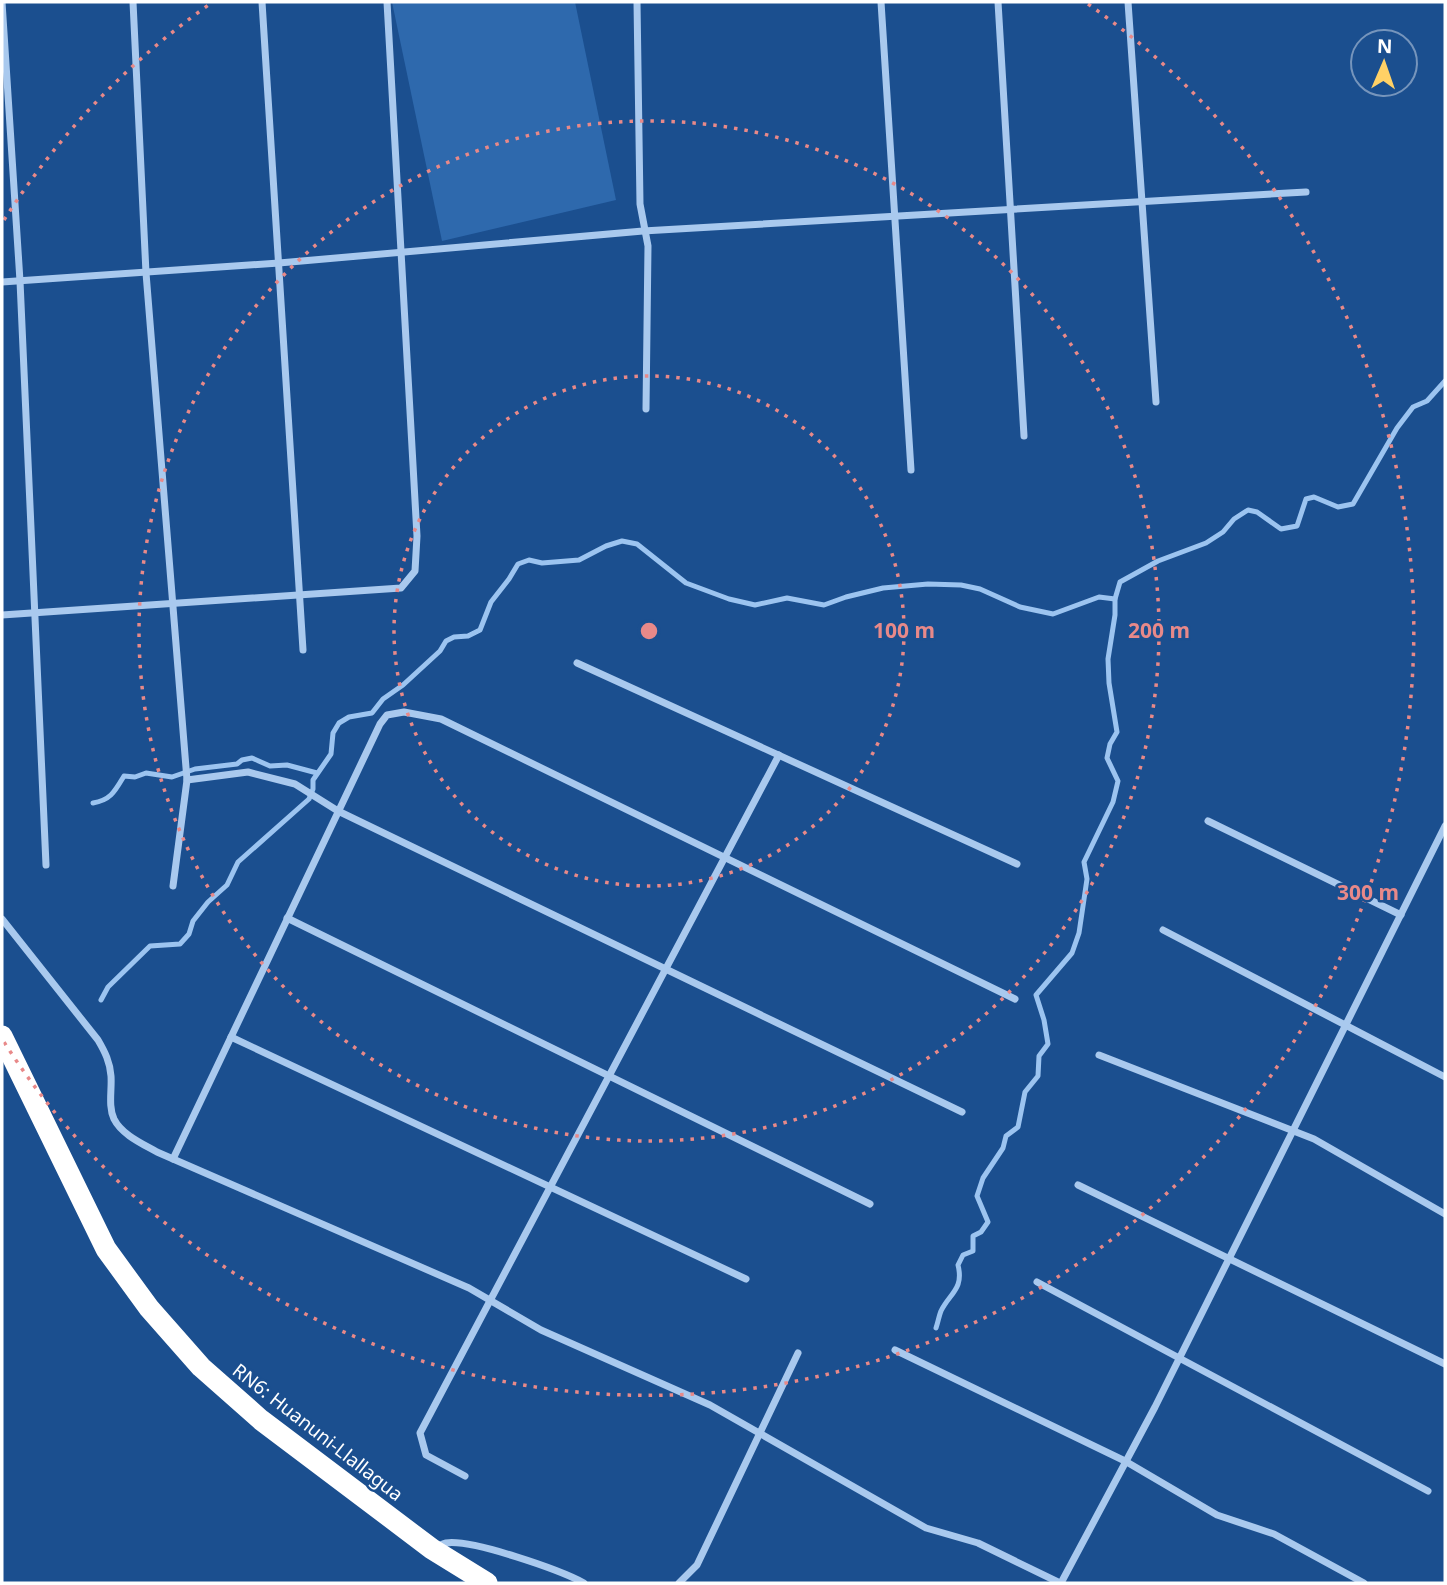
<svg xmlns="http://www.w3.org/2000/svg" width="1447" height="1585" viewBox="0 0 1447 1585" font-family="'Noto Sans',sans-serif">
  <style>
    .pitch { fill: #2e69ad }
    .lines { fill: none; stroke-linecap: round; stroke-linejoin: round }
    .stream { stroke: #9cc4f0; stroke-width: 5 }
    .street { stroke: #a9c9ee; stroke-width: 7 }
    .highway { stroke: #fff; stroke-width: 21 }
    .ring { fill: none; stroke: #e88989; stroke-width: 3.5; stroke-dasharray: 3.5 7 }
    .labels { text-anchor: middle; stroke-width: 5; stroke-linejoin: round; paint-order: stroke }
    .street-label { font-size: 19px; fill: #fff; stroke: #1b4f8f }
    .centre { fill: #e88989; stroke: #1b4f8f; stroke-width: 3.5 }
    .ring-label { font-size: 21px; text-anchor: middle; font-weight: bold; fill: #e88989; stroke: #1b4f8f; stroke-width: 5; stroke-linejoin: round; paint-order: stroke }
  </style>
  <rect width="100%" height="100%" fill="#1b4f8f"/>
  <polygon class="pitch" points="392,2 575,2 616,200 442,241"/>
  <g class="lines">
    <g class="stream">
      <path d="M93,803C111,800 115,791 124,776L135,777L146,773L172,777L195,769L237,764L242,760L252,758L270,766L287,765L317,773"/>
      <polyline points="101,1000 108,987 150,946 180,944 189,934 193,921 208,902 227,885 238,862 309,799 313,789 313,780 331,754 333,733 339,723 349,717 372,713 383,699 403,685 440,651 446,641 454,637 468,636 480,630 491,602 509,579 518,564 529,560 542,563 579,560 606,546 622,541 637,544 686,583 729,599 755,605 787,598 824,605 846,597 883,588 928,584 961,585 980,589 1020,607 1053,614 1099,597 1115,599"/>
      <path d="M936,1328C938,1322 939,1316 941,1311C950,1293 964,1289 958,1265L963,1255L973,1251V1236L981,1232L988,1222L977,1196L983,1178L1003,1148L1006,1136L1018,1127L1025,1092L1038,1076L1039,1056L1048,1044L1044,1020L1036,995L1072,953L1079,933L1087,879L1084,862L1113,802L1118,781L1107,758L1110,744L1117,732L1109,683L1108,659L1115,615V599L1120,582L1158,561L1206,543L1223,532L1234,519L1248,510L1257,512L1281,529L1297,526L1306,499L1314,497L1338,507L1353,504L1397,428L1413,407L1427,401L1445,381"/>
    </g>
    <g class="street">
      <polyline points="2,2 20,281 46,865"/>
      <polyline points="133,2 146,273 187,780 173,886"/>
      <polyline points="262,2 303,650"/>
      <polyline points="637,2 640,204 648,246 646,409"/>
      <polyline points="881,2 911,470"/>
      <polyline points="998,2 1024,436"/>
      <polyline points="1128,2 1156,402"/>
      <polyline points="2,282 279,263 643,231 1306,192"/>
      <polyline points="2,615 401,588 415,571 417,536 387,2"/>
      <polyline points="577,663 1017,864"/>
      <polyline points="187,780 248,772 295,784 338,811 962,1112"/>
      <polyline points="1208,821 1401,915"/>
      <polyline points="287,918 870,1204"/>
      <path d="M2,919L98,1040C105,1052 110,1062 111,1076C112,1090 108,1106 114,1119C122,1135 143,1144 157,1152L469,1288L541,1330L710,1405L926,1528L978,1543L1060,1583"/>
      <polyline points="1163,930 1445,1077"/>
      <polyline points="231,1037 746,1279"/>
      <polyline points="1099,1055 1314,1139 1445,1214"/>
      <polyline points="173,1159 380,724 387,715 404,712 441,719 1015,999"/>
      <polyline points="1078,1185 1445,1364"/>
      <polyline points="1037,1282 1428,1491"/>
      <polyline points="895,1350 1125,1461 1217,1515 1274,1534 1364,1583"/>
      <polyline points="465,1476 426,1455 420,1433 779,755"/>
      <path d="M436,1547C439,1546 442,1544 446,1543C472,1539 560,1570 584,1583"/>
      <polyline points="679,1583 697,1565 798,1353"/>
      <polyline points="1061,1583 1155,1407 1445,826"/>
    </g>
    <polyline class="highway" points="2,1036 106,1249 149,1308 201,1367 261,1420 432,1549 487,1583"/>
  </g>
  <g class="ring">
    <circle cx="649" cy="631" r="255"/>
    <circle cx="649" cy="631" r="510"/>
    <path d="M4 220A765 765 0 0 1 210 4M1088 4A765 765 0 1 1 4 1042"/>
  </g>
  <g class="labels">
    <g class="street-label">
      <text transform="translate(318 1432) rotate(38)" y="7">RN6: Huanuni-Llallagua</text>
    </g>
  </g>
  <circle cx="649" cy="631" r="10" class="centre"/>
  <g class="ring-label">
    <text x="904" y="638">100 m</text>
    <text x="1159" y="638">200 m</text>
    <text x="1368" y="900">300 m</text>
  </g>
  <rect width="1447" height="1585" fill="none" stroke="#ffffff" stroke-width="7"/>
  <g transform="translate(1384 63) rotate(2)"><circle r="33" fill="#1b4f8f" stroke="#7695bc" stroke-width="2"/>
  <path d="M0-5L12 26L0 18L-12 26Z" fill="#ffd166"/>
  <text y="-10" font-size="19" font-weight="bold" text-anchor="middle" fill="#ffffff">N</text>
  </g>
</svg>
